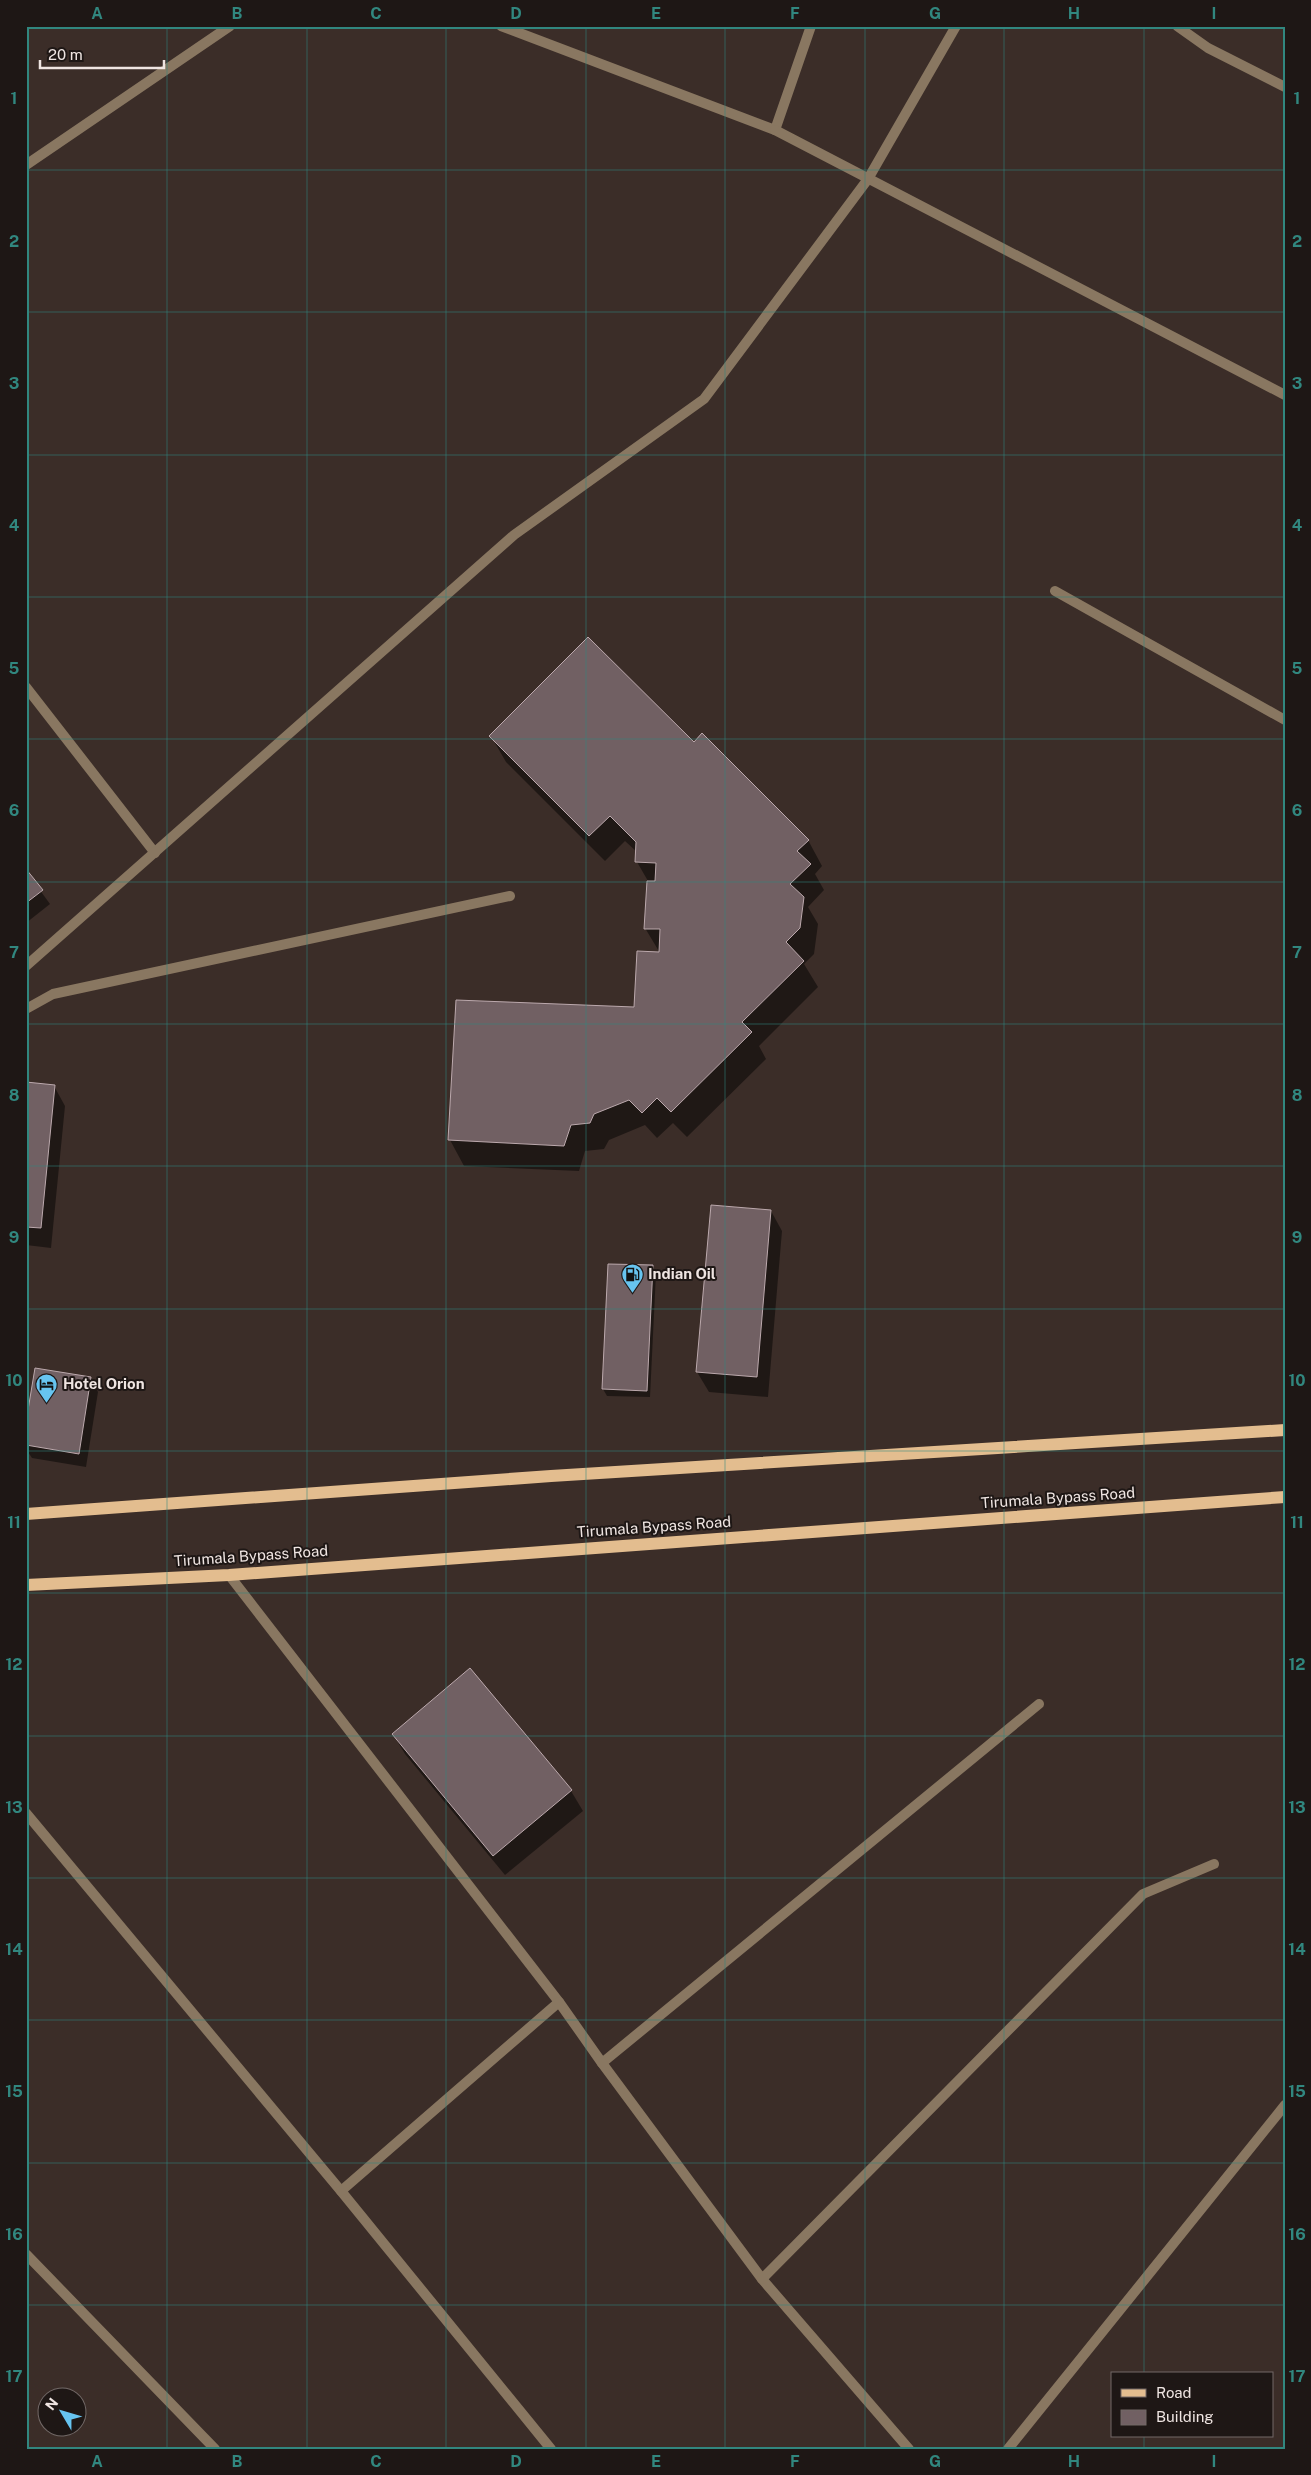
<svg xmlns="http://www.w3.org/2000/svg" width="1311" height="2475" viewBox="0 0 1311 2475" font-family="'Public Sans',sans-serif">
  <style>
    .shadow { fill: #0007 }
    .building { fill: #716063; stroke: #bca9ad }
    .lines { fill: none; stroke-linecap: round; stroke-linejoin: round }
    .street { stroke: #897761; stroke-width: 10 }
    .primary { stroke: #e3bd8f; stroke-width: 12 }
    .grid { fill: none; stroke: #31877f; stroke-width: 1; stroke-opacity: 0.55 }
    .labels { text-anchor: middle; stroke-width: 4; stroke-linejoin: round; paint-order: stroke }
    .poi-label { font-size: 15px; font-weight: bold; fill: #efe5e2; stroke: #1e1715; text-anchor: start }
    .street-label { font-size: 15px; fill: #efe5e2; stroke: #1e1715 }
    .neatline { fill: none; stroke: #31877f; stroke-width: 2 }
    .grid-label { font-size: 16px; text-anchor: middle; font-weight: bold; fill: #31877f }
  </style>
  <rect width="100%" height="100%" fill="#3b2d28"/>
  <g class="shadow">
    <polygon points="491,736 694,744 808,840 822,866 815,874 824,890 808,907 818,924 814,954 804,964 818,987 759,1046 766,1059 687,1137 673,1123 657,1138 645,1125 609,1140 604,1149 585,1151 579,1171 464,1166 450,1140 457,1001 635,1009 660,953 645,928 648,881 637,862 637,852 625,841 605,861 506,762"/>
    <polygon points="26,871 50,904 26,923"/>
    <polygon points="26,1083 54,1086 65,1106 51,1248 26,1245"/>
    <polygon points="771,1211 782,1231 768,1397 709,1392 697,1372"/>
    <polygon points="609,1265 652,1266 656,1273 650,1397 607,1396 603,1389"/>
    <polygon points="91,1378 98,1392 86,1467 32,1458 26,1449 26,1430"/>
    <polygon points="470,1670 571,1791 583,1811 505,1875 405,1754 393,1734"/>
  </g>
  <g class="building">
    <polygon points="588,637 694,742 702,733 809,840 797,851 811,864 790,884 804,897 800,928 786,942 804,961 742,1022 752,1032 671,1112 657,1098 642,1113 629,1100 594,1114 590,1123 571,1125 564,1146 448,1140 456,1000 634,1007 637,951 659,952 660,929 644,929 647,881 655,881 656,863 635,862 636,842 610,816 589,836 489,736"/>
    <polygon points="26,869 43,890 26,903"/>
    <polygon points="26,1082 55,1085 41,1228 26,1227"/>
    <polygon points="711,1205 771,1210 757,1377 696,1372"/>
    <polygon points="608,1264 653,1265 647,1391 602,1389"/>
    <polygon points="35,1368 91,1377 79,1454 26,1445 26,1422"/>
    <polygon points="470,1668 572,1790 493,1856 392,1734"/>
  </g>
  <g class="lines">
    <g class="street">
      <polyline points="501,26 775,130 811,26"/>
      <polyline points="1177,26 1208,48 1285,87"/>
      <polyline points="775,130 1285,395"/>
      <polyline points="26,165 230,26"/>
      <polyline points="1055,591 1285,720"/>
      <polyline points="26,687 155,853"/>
      <polyline points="26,966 514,535 704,399 868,179 956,26"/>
      <polyline points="26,1009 53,994 510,896"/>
      <polyline points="229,1575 559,2002"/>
      <polyline points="26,1813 341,2191 551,2449"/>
      <polyline points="602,2063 1039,1704"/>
      <polyline points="341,2191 559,2002 602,2063 762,2279 909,2449"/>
      <polyline points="26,2254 215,2449"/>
      <polyline points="762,2279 1143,1894 1214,1864"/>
      <polyline points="1008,2449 1285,2105"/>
    </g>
    <g class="primary">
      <polyline points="26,1514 551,1476 1285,1430"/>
      <polyline points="26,1585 229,1575 1285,1497"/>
    </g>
  </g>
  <path class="grid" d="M167,26V2449M307,26V2449M446,26V2449M586,26V2449M725,26V2449M865,26V2449M1004,26V2449M1144,26V2374M26,170H1285M26,312H1285M26,455H1285M26,597H1285M26,739H1285M26,882H1285M26,1024H1285M26,1166H1285M26,1309H1285M26,1451H1285M26,1593H1285M26,1736H1285M26,1878H1285M26,2020H1285M26,2163H1285M26,2305H1285M1144,2436V2449"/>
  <defs>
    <symbol id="fuel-pin" viewBox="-11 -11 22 30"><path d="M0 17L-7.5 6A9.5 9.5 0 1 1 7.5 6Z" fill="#67c4f0" stroke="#1e1715"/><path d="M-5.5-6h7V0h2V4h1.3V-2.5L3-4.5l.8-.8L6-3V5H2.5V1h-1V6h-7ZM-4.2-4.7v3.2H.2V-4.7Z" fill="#111"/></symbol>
    <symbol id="hotel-pin" viewBox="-11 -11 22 30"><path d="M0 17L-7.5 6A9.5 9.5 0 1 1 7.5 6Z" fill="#67c4f0" stroke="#1e1715"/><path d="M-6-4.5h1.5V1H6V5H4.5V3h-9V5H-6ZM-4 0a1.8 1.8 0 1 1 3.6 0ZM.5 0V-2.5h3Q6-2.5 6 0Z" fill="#111"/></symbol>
  </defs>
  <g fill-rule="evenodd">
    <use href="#fuel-pin" x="620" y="1262" width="25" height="34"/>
    <use href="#hotel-pin" x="34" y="1372" width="25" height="34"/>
  </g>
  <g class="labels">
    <g class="poi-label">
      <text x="648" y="1279">Indian Oil</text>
      <text x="63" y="1389">Hotel Orion</text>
    </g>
    <g class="street-label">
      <text transform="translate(1058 1498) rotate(-4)" y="5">Tirumala Bypass Road</text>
      <text transform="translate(654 1527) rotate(-4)" y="5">Tirumala Bypass Road</text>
      <text transform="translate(251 1556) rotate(-4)" y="5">Tirumala Bypass Road</text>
    </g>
  </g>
  <rect width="1311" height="2475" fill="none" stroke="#1e1715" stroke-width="55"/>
  <rect x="1111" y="2372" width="162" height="65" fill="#1e1715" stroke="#726967"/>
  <rect x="1121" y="2389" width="25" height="8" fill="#e3bd8f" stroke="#726967"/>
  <text x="1156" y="2398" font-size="15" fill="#efe5e2">Road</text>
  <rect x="1121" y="2410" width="25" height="15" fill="#716063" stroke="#726967"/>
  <text x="1156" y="2422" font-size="15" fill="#efe5e2">Building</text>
  <g transform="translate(62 2412) rotate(308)"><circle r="24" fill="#1e1715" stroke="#726967"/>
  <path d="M0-4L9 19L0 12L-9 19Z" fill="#67c4f0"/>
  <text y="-8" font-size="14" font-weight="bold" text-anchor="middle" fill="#efe5e2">N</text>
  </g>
  <path d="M40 60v8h124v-8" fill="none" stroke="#efe5e2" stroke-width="2.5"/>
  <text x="48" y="60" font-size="15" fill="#efe5e2" stroke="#1e1715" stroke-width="4" paint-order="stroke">20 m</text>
  <rect x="28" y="28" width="1256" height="2420" class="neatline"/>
  <g class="grid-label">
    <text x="97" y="19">A</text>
    <text x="237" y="19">B</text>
    <text x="376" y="19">C</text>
    <text x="516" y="19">D</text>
    <text x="656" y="19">E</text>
    <text x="795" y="19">F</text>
    <text x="935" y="19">G</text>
    <text x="1074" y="19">H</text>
    <text x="1214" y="19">I</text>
    <text x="14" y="104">1</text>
    <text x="1297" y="104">1</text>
    <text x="14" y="247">2</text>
    <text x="1297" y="247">2</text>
    <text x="14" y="389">3</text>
    <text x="1297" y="389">3</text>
    <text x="14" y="531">4</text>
    <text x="1297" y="531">4</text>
    <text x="14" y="674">5</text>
    <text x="1297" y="674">5</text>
    <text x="14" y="816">6</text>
    <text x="1297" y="816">6</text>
    <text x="14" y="958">7</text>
    <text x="1297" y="958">7</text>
    <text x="14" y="1101">8</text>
    <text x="1297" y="1101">8</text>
    <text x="14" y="1243">9</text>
    <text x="1297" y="1243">9</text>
    <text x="14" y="1386">10</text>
    <text x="1297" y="1386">10</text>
    <text x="14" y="1528">11</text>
    <text x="1297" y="1528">11</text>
    <text x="14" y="1670">12</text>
    <text x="1297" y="1670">12</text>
    <text x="14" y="1813">13</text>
    <text x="1297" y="1813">13</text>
    <text x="14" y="1955">14</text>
    <text x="1297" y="1955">14</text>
    <text x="14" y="2097">15</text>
    <text x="1297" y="2097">15</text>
    <text x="14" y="2240">16</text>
    <text x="1297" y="2240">16</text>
    <text x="14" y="2382">17</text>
    <text x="1297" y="2382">17</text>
    <text x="97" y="2467">A</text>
    <text x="237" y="2467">B</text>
    <text x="376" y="2467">C</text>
    <text x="516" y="2467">D</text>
    <text x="656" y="2467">E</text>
    <text x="795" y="2467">F</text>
    <text x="935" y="2467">G</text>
    <text x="1074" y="2467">H</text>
    <text x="1214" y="2467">I</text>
  </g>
</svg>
